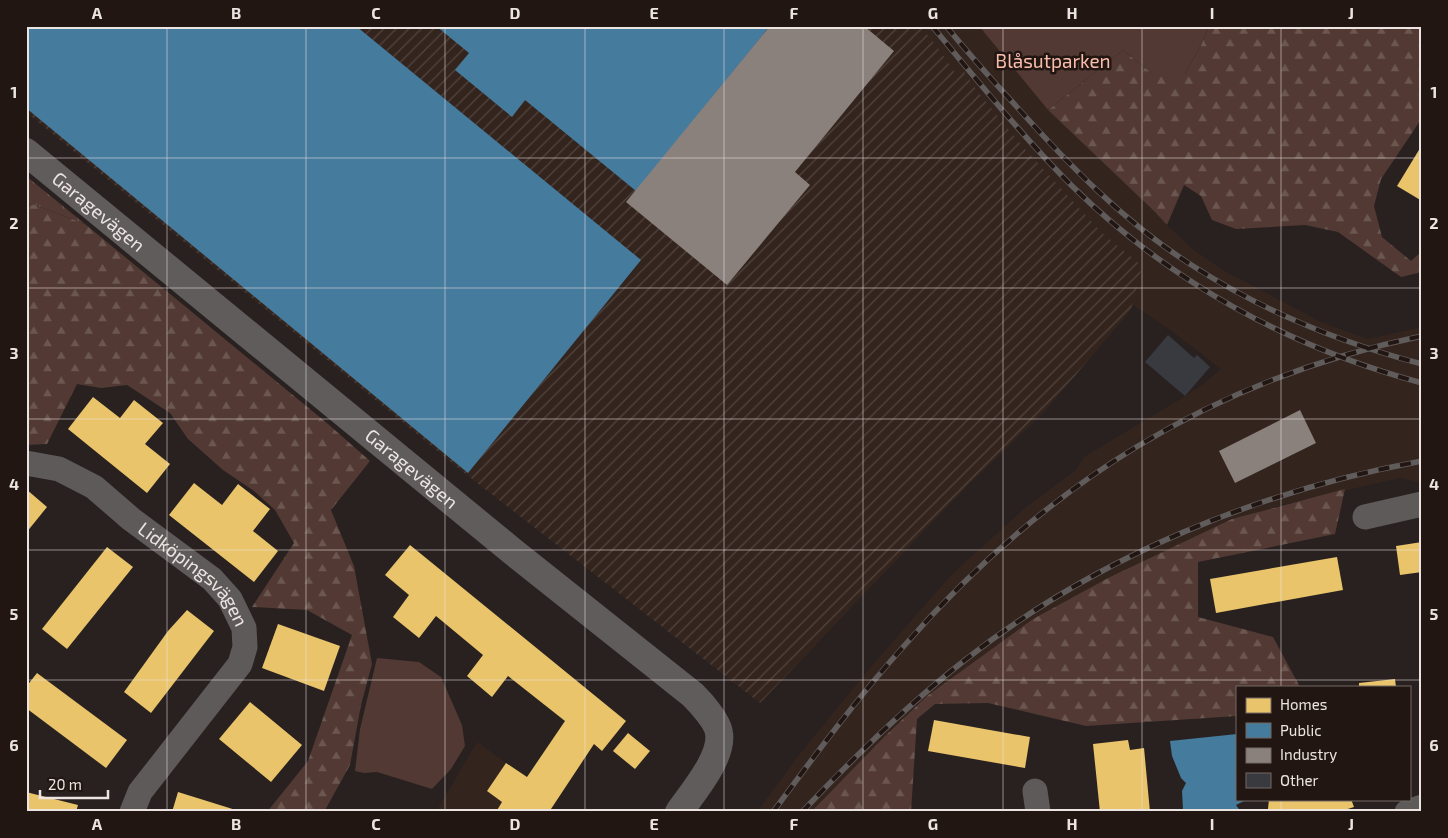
<svg xmlns="http://www.w3.org/2000/svg" width="1448" height="838" viewBox="0 0 1448 838" font-family="'Exo 2',sans-serif">
  <style>
    .built { fill: #34241e }
    .industrial { fill: url(#industrial-furrows) }
    .grass { fill: url(#grass-tufts) }
    .forest { fill: url(#forest-firs) }
    .park { fill: #523933 }
    .homes { fill: #e9c46a }
    .public { fill: #457b9d }
    .industry { fill: #8a817c }
    .building { fill: #383a40 }
    .lines { fill: none; stroke-linecap: round; stroke-linejoin: round }
    .street { stroke: #5e5a59; stroke-width: 25 }
    .secondary { stroke: #605c5c; stroke-width: 28 }
    .rail-casing { stroke: #605c5c; stroke-width: 5.5 }
    .rail { stroke: #221613; stroke-width: 4; stroke-dasharray: 11; stroke-linecap: butt }
    .grid { fill: none; stroke: #ece4e1; stroke-width: 1; stroke-opacity: 0.55 }
    .labels { text-anchor: middle; stroke-width: 5; stroke-linejoin: round; paint-order: stroke }
    .park-label { font-size: 19px; fill: #fbbdab; stroke: #221613 }
    .street-label { font-size: 19px; fill: #ece4e1; stroke: #221613 }
    .neatline { fill: none; stroke: #ece4e1; stroke-width: 2 }
    .grid-label { font-size: 16px; text-anchor: middle; font-weight: bold; fill: #ece4e1 }
  </style>
  <defs>
    <pattern id="industrial-furrows" width="10" height="10" patternUnits="userSpaceOnUse" patternTransform="scale(1.25)"><rect width="10" height="10" fill="#34241e"/><path d="M-1 1l2-2M0 10L10 0M9 11l2-2" fill="none" stroke="#52443e"/></pattern>
    <pattern id="grass-tufts" width="24" height="20" patternUnits="userSpaceOnUse" patternTransform="scale(1.25)"><rect width="24" height="20" fill="#523933"/><path d="M3 7l-1-3M5 7V3M7 7l1-3M15 17l-1-3M17 17v-4M19 17l1-3" fill="none" stroke="#6b5650"/></pattern>
    <pattern id="forest-firs" width="22" height="20" patternUnits="userSpaceOnUse" patternTransform="scale(1.25)"><rect width="22" height="20" fill="#523933"/><path d="M5 1l3.5 6h-7zM16 11l3.5 6h-7z" fill="#6b5650"/></pattern>
  </defs>
  <rect width="100%" height="100%" fill="#282120"/>
  <g class="built">
    <polygon points="916,26 979,26 1048,110 1155,212 1167,225 1194,250 1223,270 1323,323 1368,339 1422,327 1422,483 1400,478 1281,505 1192,539 1149,558 1033,619 927,696 885,736 811,812 757,812 798,756 874,663 951,575 1027,506 1075,471 1084,457 1182,398 1202,385 1221,369 1169,329 1130,303"/>
    <polygon points="477,742 506,763 487,791 502,802 496,812 436,812"/>
  </g>
  <polygon class="industrial" points="26,26 920,26 935,44 956,74 963,70 977,91 1024,148 1101,232 1142,266 1131,310 1044,412 969,484 760,703 463,472 26,112"/>
  <polygon class="grass" points="26,176 85,224 35,205 26,204"/>
  <g class="forest">
    <polygon points="1209,26 1422,26 1422,118 1381,179 1374,206 1382,237 1411,261 1422,251 1422,272 1401,277 1338,232 1305,225 1236,229 1212,220 1201,196 1184,185 1167,225 1155,212 1048,110 1123,50 1152,73 1185,74 1201,45"/>
    <polygon points="26,204 35,205 85,224 328,424 370,461 331,510 354,566 372,664 361,705 350,765 324,812 267,812 308,761 352,635 307,610 252,607 294,543 275,510 254,491 223,470 188,439 170,413 127,385 101,388 77,384 47,444 26,445"/>
    <polygon points="1345,489 1335,534 1198,562 1198,617 1273,637 1300,687 1237,687 1237,716 1086,726 988,703 935,704 917,719 911,812 811,812 885,736 927,696 1033,619 1110,577 1232,519"/>
  </g>
  <g class="park">
    <polygon points="979,26 1209,26 1201,45 1185,74 1170,78 1152,73 1123,50 1048,110"/>
    <polygon points="377,658 419,662 441,677 462,725 465,746 451,769 432,789 377,772 364,773 355,771 360,729"/>
  </g>
  <g class="homes">
    <polygon points="1422,145 1422,201 1397,186"/>
    <polygon points="93,397 120,418 134,400 163,423 145,444 170,464 147,493 68,429"/>
    <polygon points="194,483 222,505 238,484 270,509 253,531 278,551 254,582 169,515"/>
    <polygon points="26,489 47,507 26,533"/>
    <polygon points="1422,542 1422,572 1400,575 1396,546"/>
    <polygon points="410,545 626,721 602,751 594,744 549,812 496,812 502,802 487,791 506,763 527,777 565,721 508,676 492,697 467,676 483,655 436,616 419,638 393,617 409,595 385,575"/>
    <polygon points="107,547 133,567 67,649 42,629"/>
    <polygon points="1337,557 1343,590 1216,613 1210,579"/>
    <polygon points="187,610 214,631 151,713 124,692 168,631"/>
    <polygon points="278,624 340,646 324,691 262,668"/>
    <polygon points="37,673 127,740 106,768 26,708 26,687"/>
    <polygon points="1395,679 1396,687 1359,687 1359,683"/>
    <polygon points="250,702 302,745 271,782 219,739"/>
    <polygon points="934,720 1030,737 1025,768 928,751"/>
    <polygon points="628,733 650,751 635,769 613,751"/>
    <polygon points="1128,740 1130,750 1144,748 1150,812 1100,812 1093,744"/>
    <polygon points="26,792 78,805 76,812 26,812"/>
    <polygon points="178,792 239,811 239,812 172,812"/>
    <polygon points="1269,799 1351,799 1354,807 1338,812 1269,812 1268,809"/>
  </g>
  <g class="public">
    <polygon points="26,26 356,26 641,260 468,473 26,108"/>
    <polygon points="436,26 770,26 636,191 525,100 512,117 455,70 469,53"/>
    <polygon points="1237,734 1237,799 1243,799 1244,801 1236,805 1241,812 1180,812 1183,810 1182,791 1186,783 1181,778 1172,756 1170,741"/>
  </g>
  <g class="industry">
    <polygon points="770,26 864,26 894,51 795,172 810,185 727,285 626,202"/>
    <polygon points="1300,410 1316,443 1235,483 1219,451"/>
  </g>
  <polygon class="building" points="1168,335 1194,358 1197,355 1210,367 1185,396 1145,362"/>
  <g class="lines">
    <g class="street">
      <path id="s1" d="M26,463L59,469L94,487L131,519L212,579L230,599L244,628L245,647L240,664L140,792L132,812"/>
      <polyline points="1365,517 1422,504"/>
      <polyline points="1035,791 1038,812"/>
      <polyline points="1407,812 1422,807"/>
    </g>
    <path class="secondary" id="s2" d="M26,152L512,551L693,695C701,703 718,722 719,733C723,757 693,792 679,812"/>
    <defs>
      <g id="rail">
        <path d="M932,26C978,81 1022,136 1072,186C1170,282 1290,348 1422,383"/>
        <path d="M946,26C969,54 992,80 1016,106C1069,165 1125,223 1193,266C1263,311 1341,343 1422,364"/>
        <path d="M773,812C815,755 857,698 904,646C1046,484 1210,380 1422,336"/>
        <path d="M802,812C853,758 906,706 965,660C1096,557 1258,491 1422,461"/>
      </g>
    </defs>
    <use href="#rail" class="rail-casing"/>
    <use href="#rail" class="rail"/>
  </g>
  <path class="grid" d="M167,26V812M306,26V812M445,26V812M585,26V812M724,26V812M863,26V812M1003,26V812M1142,26V812M1281,26V687M26,158H1422M26,288H1422M26,419H1422M26,550H1422M26,680H1422M1281,799V812"/>
  <g class="labels">
    <g class="park-label">
      <text x="1053" y="68">Blåsutparken</text>
    </g>
    <g class="street-label">
      <text dy="7" stroke="none"><textPath href="#s2" startOffset="94">Garagevägen</textPath></text>
      <text dy="7" stroke="none"><textPath href="#s2" startOffset="499">Garagevägen</textPath></text>
      <text dy="7" stroke="none"><textPath href="#s1" startOffset="206">Lidköpingsvägen</textPath></text>
    </g>
  </g>
  <rect width="1448" height="838" fill="none" stroke="#221613" stroke-width="55"/>
  <rect x="1236" y="686" width="175" height="115" fill="#221613" stroke="#736865"/>
  <rect x="1246" y="698" width="25" height="15" fill="#e9c46a" stroke="#736865"/>
  <text x="1280" y="710" font-size="15" fill="#ece4e1">Homes</text>
  <rect x="1246" y="723" width="25" height="15" fill="#457b9d" stroke="#736865"/>
  <text x="1280" y="736" font-size="15" fill="#ece4e1">Public</text>
  <rect x="1246" y="748" width="25" height="15" fill="#8a817c" stroke="#736865"/>
  <text x="1280" y="760" font-size="15" fill="#ece4e1">Industry</text>
  <rect x="1246" y="773" width="25" height="15" fill="#383a40" stroke="#736865"/>
  <text x="1280" y="786" font-size="15" fill="#ece4e1">Other</text>
  <path d="M40 790v8h68v-8" fill="none" stroke="#ece4e1" stroke-width="2.5"/>
  <text x="48" y="790" font-size="15" fill="#ece4e1" stroke="#221613" stroke-width="4" paint-order="stroke">20 m</text>
  <rect x="28" y="28" width="1392" height="782" class="neatline"/>
  <g class="grid-label">
    <text x="97" y="19">A</text>
    <text x="236" y="19">B</text>
    <text x="376" y="19">C</text>
    <text x="515" y="19">D</text>
    <text x="654" y="19">E</text>
    <text x="794" y="19">F</text>
    <text x="933" y="19">G</text>
    <text x="1072" y="19">H</text>
    <text x="1212" y="19">I</text>
    <text x="1351" y="19">J</text>
    <text x="14" y="98">1</text>
    <text x="1434" y="98">1</text>
    <text x="14" y="229">2</text>
    <text x="1434" y="229">2</text>
    <text x="14" y="359">3</text>
    <text x="1434" y="359">3</text>
    <text x="14" y="490">4</text>
    <text x="1434" y="490">4</text>
    <text x="14" y="620">5</text>
    <text x="1434" y="620">5</text>
    <text x="14" y="751">6</text>
    <text x="1434" y="751">6</text>
    <text x="97" y="830">A</text>
    <text x="236" y="830">B</text>
    <text x="376" y="830">C</text>
    <text x="515" y="830">D</text>
    <text x="654" y="830">E</text>
    <text x="794" y="830">F</text>
    <text x="933" y="830">G</text>
    <text x="1072" y="830">H</text>
    <text x="1212" y="830">I</text>
    <text x="1351" y="830">J</text>
  </g>
</svg>
